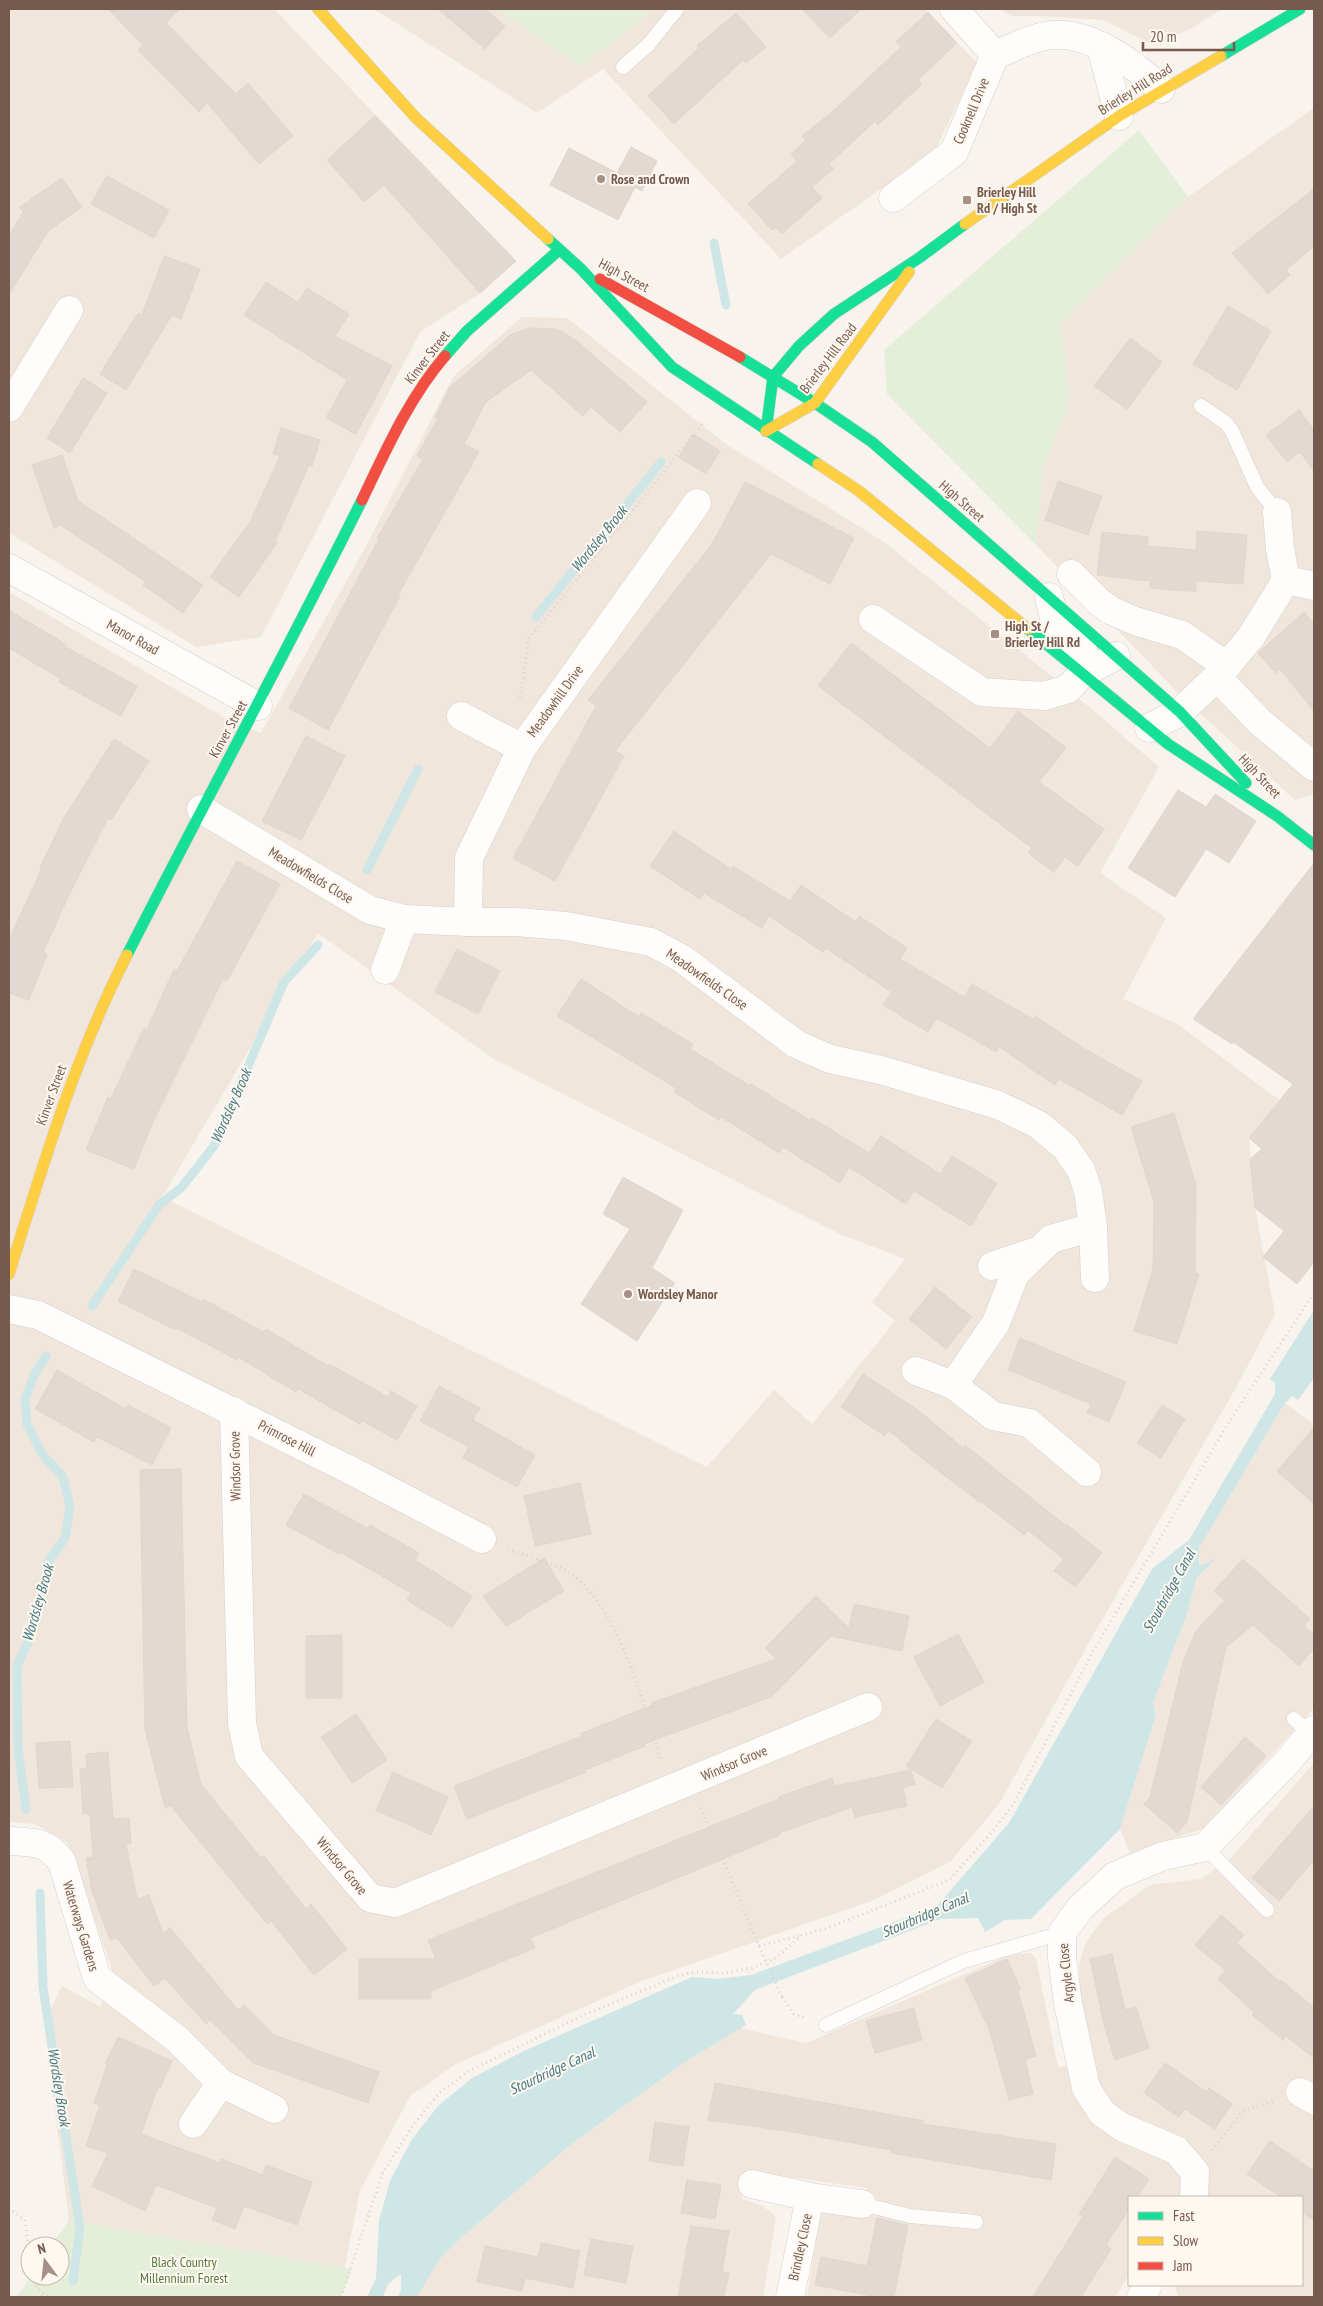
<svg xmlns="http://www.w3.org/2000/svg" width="1323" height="2306" viewBox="0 0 1323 2306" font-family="'PT Sans Narrow',sans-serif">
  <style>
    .residential { fill: #f0e6db; fill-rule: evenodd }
    .green { fill: #e5eed9 }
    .water { fill: #cfe6e7 }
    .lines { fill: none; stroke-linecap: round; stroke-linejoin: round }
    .stream { stroke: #cfe6e7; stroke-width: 9 }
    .building { fill: #e2d9d2; stroke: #e1d6cf }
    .lane-casing { stroke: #d6d0ca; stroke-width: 15 }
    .street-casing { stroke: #d6d0ca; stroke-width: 29 }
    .fast-casing { stroke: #d7d0ca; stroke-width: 12 }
    .slow-casing { stroke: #d7d0ca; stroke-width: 12 }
    .jam-casing { stroke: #d7d0ca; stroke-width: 12 }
    .path { stroke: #dad3d0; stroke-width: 3; stroke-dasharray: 1 4; stroke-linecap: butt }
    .lane { stroke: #fefdfc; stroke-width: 14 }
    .street { stroke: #fefdfc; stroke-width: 28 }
    .fast { stroke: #16e098; stroke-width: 11 }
    .slow { stroke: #ffcf43; stroke-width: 11 }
    .jam { stroke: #f24e42; stroke-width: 11 }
    .path-bridge { stroke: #dad3d0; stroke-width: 3; stroke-dasharray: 1 4; stroke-linecap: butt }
    .poi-dot { fill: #a49085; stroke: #fef8f0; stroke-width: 2 }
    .labels { text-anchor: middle; stroke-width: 4; stroke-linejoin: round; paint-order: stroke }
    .street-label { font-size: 14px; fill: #765a4d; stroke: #fef8f0 }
    .poi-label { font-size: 14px; font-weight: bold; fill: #765a4d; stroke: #fef8f0; text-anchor: start }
    .park-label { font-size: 14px; fill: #577b45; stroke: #fef8f0 }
    .water-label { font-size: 15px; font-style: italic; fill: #447981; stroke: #fef8f0 }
  </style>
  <rect width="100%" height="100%" fill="#f8f3ed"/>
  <g class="residential">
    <polygon points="9,9 274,9 516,261 480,293 420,332 261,637 196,647 9,533"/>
    <polygon points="374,9 496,9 581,67 649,14 652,9 925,9 977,63 935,151 781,259 603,69 537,113"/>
    <polygon points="1000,9 1222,9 1192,28 1153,45 1104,20 1042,16 1011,16"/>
    <polygon points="1314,108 1314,794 1295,800 1177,692 1036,545 1043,470 1070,400 1061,323 1188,197"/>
    <path d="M522,317L567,318L726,444L884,542L1068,689L1159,767L1100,873L1166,918L1123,999L1179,1025L1279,1100L1249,1138L1255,1208L1275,1314L1238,1384L1088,1644L999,1804L950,1862L874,1900L642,1981L456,2064L410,2096L360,2191L344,2270L69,2220L44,2024L62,1986L101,2007L112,1969L67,1842L35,1824L9,1822V592L228,720L261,733L365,548L453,377ZM318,933L492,1058L840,1234L905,1259L872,1302L895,1321L812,1424L774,1390L707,1467L162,1197Z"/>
    <polygon points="1285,1403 1314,1425 1314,1708 1205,1828 1130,1853 1120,1829 1156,1715 1153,1703 1187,1614 1197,1577 1215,1560 1199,1566 1199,1548"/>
    <polygon points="1314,1763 1314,2297 1178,2297 1175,2285 1302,2285 1302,2197 1129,2197 1129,2275 1115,2297 807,2297 821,2211 863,2216 867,2188 746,2171 742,2199 763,2206 776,2217 763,2297 417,2297 439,2260 463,2236 574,2142 688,2060 739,2028 806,2043 1009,1955 1031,1953 1036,1958 1058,2067 1094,2062 1080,2010 1079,1964 1086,1942 1104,1918 1150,1885 1201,1879 1231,1858"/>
  </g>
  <g class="green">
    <polygon points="496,9 652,9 649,14 581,67"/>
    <polygon points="1139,130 1188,197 1061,323 1070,400 1043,470 1036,545 887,394 884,350"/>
    <polygon points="69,2220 352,2269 341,2297 17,2297 31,2276 60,2276 60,2246 51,2246"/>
  </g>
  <polygon class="water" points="1314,1310 1314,1378 1298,1400 1292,1396 1285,1403 1199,1548 1199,1566 1216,1559 1197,1577 1187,1614 1153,1703 1156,1715 1120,1829 1031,1919 1005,1920 985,1932 978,1918 941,1919 755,1990 733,2014 742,2015 746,2025 688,2060 574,2142 463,2236 439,2260 417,2297 398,2297 401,2290 401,2274 388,2284 383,2297 367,2297 376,2278 379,2221 390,2181 412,2139 439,2105 472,2078 526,2050 692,1977 718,1979 751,1975 937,1906 1009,1823 1152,1569 1189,1540 1275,1394 1275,1383 1270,1379"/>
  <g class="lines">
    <g class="stream">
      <polyline points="714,243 726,305"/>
      <polyline points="536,617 661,462"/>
      <polyline points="367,870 418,769"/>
      <polyline points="92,1306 159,1205 182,1187 214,1146 284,982 318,945"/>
      <polyline points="26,1810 18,1748 17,1666 29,1640 44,1585 48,1562 65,1538 70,1506 63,1477 42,1454 27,1424 25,1399 34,1375 46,1356"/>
      <polyline points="40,1893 43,1987 80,2228 73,2281"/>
    </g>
  </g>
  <g class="building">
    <polygon points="108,9 180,9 166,23 236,94 248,83 293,136 259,164 207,103 199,112 138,50 143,45"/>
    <polygon points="438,9 485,9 505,26 485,49"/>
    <polygon points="802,9 861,9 830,38"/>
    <polygon points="928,12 957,43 918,80 922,84 878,125 875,121 829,164 833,169 812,187 822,198 782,234 776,227 772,230 748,204 797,161 791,154 806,140 802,136 831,113 901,47 896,42"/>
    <polygon points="736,13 766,47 746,63 743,60 674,124 648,96 699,48 697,46"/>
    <polygon points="375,116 516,261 480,293 384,185 364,202 327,160"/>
    <polygon points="631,147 657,161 642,191 635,187 618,220 550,185 569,148 617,173"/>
    <polygon points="107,176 169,210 154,238 91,204"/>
    <polygon points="62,178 82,207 48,231 9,295 9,236 23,212 20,207"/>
    <polygon points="1314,189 1314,246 1286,270 1290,275 1268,294 1232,253"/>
    <polygon points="164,256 200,269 181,319 172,315 126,390 100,374 138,313 142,315"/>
    <polygon points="266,282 298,302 307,288 349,314 335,336 392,366 356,434 326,418 347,380 244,315"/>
    <polygon points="1228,306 1271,331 1237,390 1193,364"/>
    <polygon points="530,328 557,329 577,341 647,402 620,432 591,407 583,416 531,370 486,402 464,444 479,452 398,595 400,596 328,730 289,708 379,539 377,538 423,459 417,456 438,418 435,417 450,387 510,335"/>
    <polygon points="1130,338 1162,362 1127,409 1094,386"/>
    <polygon points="83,378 107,393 70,453 47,438"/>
    <polygon points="1299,410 1314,430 1314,471 1300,452 1287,462 1266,435"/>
    <polygon points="281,428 320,440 312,466 309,465 275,542 277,543 239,597 210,577 250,522 280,456 273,454"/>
    <polygon points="693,434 720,451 706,474 679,457"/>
    <polygon points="62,455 78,501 203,585 183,613 143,585 146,582 60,525 54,528 32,465"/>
    <polygon points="1058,481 1102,496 1088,535 1045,520"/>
    <polygon points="745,482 854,538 830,584 771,554 615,751 624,756 555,881 513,858 596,706 588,700 712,544"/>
    <polygon points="1197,531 1247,535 1243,584 1196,581 1196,591 1183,591 1150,588 1150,581 1097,575 1102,532 1148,537 1147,546 1196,550"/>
    <polygon points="9,610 65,644 64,646 137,686 121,716 59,682 61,679 9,648"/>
    <polygon points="1304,612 1314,624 1314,711 1280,669 1275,673 1258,653"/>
    <polygon points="851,643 990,748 1018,711 1066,748 1039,782 1104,829 1078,866 1065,857 1054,872 1028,853 1032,848 818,686"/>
    <polygon points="306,736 345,756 301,840 262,821"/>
    <polygon points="114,739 149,761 111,820 108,818 68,897 43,952 47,954 29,1000 9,993 9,940 42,868 40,867 64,818"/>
    <polygon points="1178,790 1206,807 1215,794 1256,821 1229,863 1206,849 1175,897 1128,868"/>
    <polygon points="674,831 731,869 733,866 790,901 801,885 856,922 859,916 907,948 900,959 964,997 972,984 1033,1019 1035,1016 1085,1049 1142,1081 1122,1115 1059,1079 1055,1085 999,1047 996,1052 937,1018 928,1032 883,1005 892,992 826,948 823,952 769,916 762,928 704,893 700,899 650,866"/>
    <polygon points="237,861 280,884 227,981 223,979 152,1124 134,1169 86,1150 108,1097 111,1098 144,1028 147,1029 174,969 177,971"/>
    <polygon points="1314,863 1314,1262 1297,1284 1263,1257 1284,1231 1255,1208 1250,1159 1262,1149 1249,1138 1293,1084 1233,1042 1232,1044 1193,1019"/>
    <polygon points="457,949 500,971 478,1014 435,992"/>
    <polygon points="581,979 639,1017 641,1013 693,1044 690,1049 750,1086 751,1084 810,1120 812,1118 869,1153 881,1136 940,1174 952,1156 997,1183 971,1226 914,1191 906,1204 849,1167 840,1183 783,1147 779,1153 721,1117 719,1120 674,1092 676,1088 557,1016"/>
    <polygon points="1174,1113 1196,1185 1195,1273 1199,1274 1177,1344 1134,1331 1153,1269 1154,1202 1131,1127"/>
    <polygon points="623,1177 683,1210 652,1268 675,1283 637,1341 581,1304 630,1229 603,1214"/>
    <polygon points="134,1269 202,1302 203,1299 264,1332 266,1329 328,1366 329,1364 388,1397 391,1391 417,1406 397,1440 362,1421 360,1424 298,1389 296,1392 238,1357 237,1360 177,1328 176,1330 118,1301"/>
    <polygon points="935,1287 972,1317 946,1349 909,1319"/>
    <polygon points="1020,1338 1126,1382 1109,1422 1087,1413 1091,1404 1008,1370"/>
    <polygon points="57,1370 126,1409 128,1405 171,1428 152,1465 97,1437 94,1442 35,1409"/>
    <polygon points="863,1374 922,1413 963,1448 965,1445 1065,1525 1066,1524 1102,1553 1075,1587 1054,1571 1064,1559 1028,1530 1024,1535 982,1502 981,1503 928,1463 888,1430 885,1436 841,1407"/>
    <polygon points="439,1386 480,1408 473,1420 535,1455 517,1487 463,1458 469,1447 420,1421"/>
    <polygon points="1162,1405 1185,1419 1161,1458 1137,1443"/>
    <polygon points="1314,1428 1314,1504 1277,1471"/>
    <polygon points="181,1469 187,1727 201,1784 261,1858 264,1856 306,1909 311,1904 347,1949 314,1975 271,1921 267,1924 171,1806 165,1808 145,1730 140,1470"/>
    <polygon points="580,1483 591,1534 535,1546 524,1496"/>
    <polygon points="304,1494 368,1528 370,1525 419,1553 415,1560 472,1596 452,1628 407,1600 411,1593 340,1552 339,1554 286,1525"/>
    <polygon points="544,1558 564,1591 506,1626 483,1596"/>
    <polygon points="1243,1559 1310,1619 1304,1626 1314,1635 1314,1648 1299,1666 1253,1625 1226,1647 1187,1822 1177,1833 1144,1804 1150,1797 1183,1662 1196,1631 1225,1600 1214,1591"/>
    <polygon points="816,1596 849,1628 854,1604 909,1616 902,1651 831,1636 771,1697 644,1744 645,1746 585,1770 586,1772 467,1819 454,1786 582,1736 580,1734 652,1705 651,1703 776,1659 765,1648"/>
    <polygon points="958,1634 984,1682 940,1706 914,1657"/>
    <polygon points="342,1635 342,1698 306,1698 306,1636"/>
    <polygon points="356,1714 387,1760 352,1783 321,1737"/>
    <polygon points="936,1719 972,1741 942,1788 906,1766"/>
    <polygon points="1245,1737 1266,1756 1221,1805 1201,1787"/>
    <polygon points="70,1741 73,1787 39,1788 36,1743"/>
    <polygon points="108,1752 113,1819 129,1818 131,1844 126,1844 137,1899 149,1895 163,1934 170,1928 238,2010 244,2005 274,2035 379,2072 368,2103 253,2063 210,2020 206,2024 165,1978 154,1986 117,1938 110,1940 92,1891 86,1858 93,1857 90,1814 83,1814 80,1769 87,1768 86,1754"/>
    <polygon points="911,1770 915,1784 903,1788 907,1806 855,1817 852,1807 779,1833 780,1835 716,1862 530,1938 535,1948 431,1991 431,1999 359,1999 359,1959 436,1959 428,1940 779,1799 778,1797 832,1778 835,1786"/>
    <polygon points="393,1772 448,1797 431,1835 376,1810"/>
    <polygon points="1314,1806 1314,1860 1279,1901 1252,1878"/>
    <polygon points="1221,1915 1244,1935 1237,1943 1280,1982 1281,1980 1314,2008 1314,2058 1286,2036 1283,2040 1252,2015 1254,2012 1218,1979 1225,1970 1195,1945"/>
    <polygon points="1112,1954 1125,2010 1136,2007 1149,2048 1115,2060 1105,2028 1090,1959"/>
    <polygon points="1007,1959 1021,1990 1018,1991 1036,2056 1025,2059 1033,2094 1009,2100 989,2029 965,1978"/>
    <polygon points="914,2008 922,2040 875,2053 866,2021"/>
    <polygon points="118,2037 172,2061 160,2088 158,2087 141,2134 220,2163 222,2159 263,2175 266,2165 312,2182 297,2225 244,2206 235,2229 212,2220 217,2208 156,2185 145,2211 92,2186 108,2153 86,2146 100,2105 94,2103 107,2065 105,2064"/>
    <polygon points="1165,2063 1207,2092 1209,2088 1232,2104 1215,2129 1185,2109 1179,2117 1144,2093"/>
    <polygon points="715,2083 925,2121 917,2123 1056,2144 1051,2180 891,2153 891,2150 794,2132 708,2120"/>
    <polygon points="655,2122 689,2127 683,2166 649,2161"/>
    <polygon points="1270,2141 1314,2171 1314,2220 1302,2212 1302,2197 1281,2197 1247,2174"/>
    <polygon points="1115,2157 1149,2179 1137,2197 1129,2197 1129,2209 1106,2245 1111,2249 1081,2297 1033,2297 1083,2216 1079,2214"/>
    <polygon points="687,2180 721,2185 715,2219 681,2213"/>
    <polygon points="877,2218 908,2225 894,2297 877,2297 815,2285 821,2257 867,2266"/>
    <polygon points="691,2226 729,2231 722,2272 729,2273 724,2297 678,2297"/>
    <polygon points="591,2239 633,2246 626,2283 584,2275"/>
    <polygon points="541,2243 580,2251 573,2288 525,2278 522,2291 477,2282 485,2246 538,2257"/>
  </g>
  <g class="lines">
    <defs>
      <g id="lane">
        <polyline points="623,67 649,44 677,9"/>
        <polyline points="1201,406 1226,423 1232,431 1257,487 1277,512"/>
        <polyline points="1294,1719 1311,1734"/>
        <polyline points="1205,1847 1267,1910"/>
        <polyline points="826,2025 964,1961 1062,1933"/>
        <polyline points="862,2204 910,2216 976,2222"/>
      </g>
      <g id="street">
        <path d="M954,9L995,55C1011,49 1028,39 1045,36C1088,28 1132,63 1161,89"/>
        <polyline points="1101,47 1119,116"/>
        <polyline points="893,198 954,152 995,55"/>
        <polyline points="9,408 69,310"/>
        <polyline points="1277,512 1280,549 1286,580 1314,586"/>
        <polyline points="9,568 258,706"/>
        <polyline points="1071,574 1098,601 1110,610 1135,621 1182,635 1227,666"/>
        <polyline points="1049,597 1056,626 1083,650 1082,674"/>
        <polyline points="873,619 982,692 1044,696 1068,689 1082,674 1116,656"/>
        <polyline points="1217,677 1260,722 1314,767"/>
        <polyline points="461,716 522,748"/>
        <polyline points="1149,728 1180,712 1217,677 1251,637 1286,580"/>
        <polyline points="201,809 370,910 404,919 468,922 517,922 566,926 651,942 681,958 796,1044 830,1059 881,1070 998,1105 1039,1125 1065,1147 1081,1170 1088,1191 1093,1227 1095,1278"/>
        <polyline points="468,922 469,858 522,748 697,503"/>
        <polyline points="385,970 404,919"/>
        <polyline points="992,1266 1034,1252"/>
        <polyline points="9,1309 38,1315 350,1470 482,1539"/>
        <polyline points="916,1371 953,1385 993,1416 1029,1423 1087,1472"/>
        <polyline points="953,1385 996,1323 1015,1274 1051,1239 1093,1227"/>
        <polyline points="234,1411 242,1723 249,1756 370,1898 395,1903 868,1707"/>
        <path d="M9,1841C34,1842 46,1841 62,1862L97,1978L177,2039L221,2083"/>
        <polyline points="1300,2092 1314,2100"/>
        <polyline points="193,2124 221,2083 274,2109"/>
        <polyline points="752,2184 810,2197 862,2204"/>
        <polyline points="1194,2197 1195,2172 1176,2150 1122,2127 1102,2113 1086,2088 1068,2003 1062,1958 1062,1933 1080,1908 1115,1876 1163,1856 1205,1847 1288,1761 1314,1730"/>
        <polyline points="790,2297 810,2197"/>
        <polyline points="1141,2297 1148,2285"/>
      </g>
      <g id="fast">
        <polyline points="1221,56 1300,9"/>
        <polyline points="548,239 581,269 672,367 818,464"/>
        <polyline points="445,356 467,331 559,250"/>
        <polyline points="740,357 815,403 872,442 1180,712 1246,783"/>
        <polyline points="766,431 773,377 799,346 834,314 919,258 965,224"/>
        <polyline points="1028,629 1168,744 1277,816 1314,845"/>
        <path d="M127,955C204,803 286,653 362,500"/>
      </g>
      <g id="slow">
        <polyline points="318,9 416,118 548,239"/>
        <polyline points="965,224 1119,116 1221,56"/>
        <polyline points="766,431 815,403 909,272"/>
        <polyline points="818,464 859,491 1028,629"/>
        <path d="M9,1274C43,1165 75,1057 127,955"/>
      </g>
      <g id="jam">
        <polyline points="600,279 740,357"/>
        <path d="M362,500C386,450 409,398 445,356"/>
      </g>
    </defs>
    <use href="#lane" class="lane-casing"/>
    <use href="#street" class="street-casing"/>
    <use href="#fast" class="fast-casing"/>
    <use href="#slow" class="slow-casing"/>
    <use href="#jam" class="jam-casing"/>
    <g class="path">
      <polyline points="520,698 529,638 704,422"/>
      <path d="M508,1549C524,1555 559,1565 572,1574C621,1612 643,1703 661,1761"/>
      <polyline points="701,1808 759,1946 802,1935"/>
      <polyline points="782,1997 794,2014 805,2018"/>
      <polyline points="1212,2150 1243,2111 1274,2101"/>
      <polyline points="9,2208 25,2220 30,2262"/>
      <polyline points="34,2276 37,2288 48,2297"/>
      <polyline points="341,2297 383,2172 414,2124 439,2093 469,2071 586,2014 678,1976 696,1972 724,1973 752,1968 777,1957 802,1935 825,1929 949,1880 991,1833 1014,1803 1093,1651 1229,1422 1314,1293"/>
    </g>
    <use href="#lane" class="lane"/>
    <use href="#street" class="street"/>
    <use href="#fast" class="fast"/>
    <use href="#slow" class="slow"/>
    <use href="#jam" class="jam"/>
    <polyline class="path-bridge" points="759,1946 782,1997"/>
  </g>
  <g class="poi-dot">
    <circle cx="601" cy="179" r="5"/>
    <rect x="962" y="195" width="10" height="10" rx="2.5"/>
    <rect x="990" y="629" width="10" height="10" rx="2.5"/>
    <circle cx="628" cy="1294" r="5"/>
  </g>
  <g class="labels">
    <g class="street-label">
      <text transform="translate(1135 89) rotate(-32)" y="5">Brierley Hill Road</text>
      <text transform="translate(971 111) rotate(-67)" y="5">Cooknell Drive</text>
      <text transform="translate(624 275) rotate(28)" y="5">High Street</text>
      <text transform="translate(427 357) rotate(-52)" y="5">Kinver Street</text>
      <text transform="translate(828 358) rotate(-53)" y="5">Brierley Hill Road</text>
      <text transform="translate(962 501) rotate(41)" y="5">High Street</text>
      <text transform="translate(133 637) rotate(29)" y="5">Manor Road</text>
      <text transform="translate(555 701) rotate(-54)" y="5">Meadowhill Drive</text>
      <text transform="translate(228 729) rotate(-61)" y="5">Kinver Street</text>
      <text transform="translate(1260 776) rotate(47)" y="5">High Street</text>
      <text transform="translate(311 875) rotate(31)" y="5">Meadowfields Close</text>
      <text transform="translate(707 979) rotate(35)" y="5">Meadowfields Close</text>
      <text transform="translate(51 1095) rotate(-70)" y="5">Kinver Street</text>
      <text transform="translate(287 1438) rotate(27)" y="5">Primrose Hill</text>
      <text transform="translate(235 1466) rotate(-91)" y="5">Windsor Grove</text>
      <text transform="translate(734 1763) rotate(-23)" y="5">Windsor Grove</text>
      <text transform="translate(342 1866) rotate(50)" y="5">Windsor Grove</text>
      <text transform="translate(81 1926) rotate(73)" y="5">Waterways Gardens</text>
      <text transform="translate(1066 1973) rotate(-96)" y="5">Argyle Close</text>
      <text transform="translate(800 2247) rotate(-78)" y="5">Brindley Close</text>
    </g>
    <g class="poi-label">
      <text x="611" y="184">Rose and Crown</text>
      <text x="977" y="197">Brierley Hill<tspan x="977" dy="16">Rd / High St</tspan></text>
      <text x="1005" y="631">High St /<tspan x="1005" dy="16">Brierley Hill Rd</tspan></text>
      <text x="638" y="1299">Wordsley Manor</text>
    </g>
    <g class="park-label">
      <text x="184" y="2267">Black Country<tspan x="184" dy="16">Millennium Forest</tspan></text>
    </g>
    <g class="water-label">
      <text transform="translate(599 539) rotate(-51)" y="5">Wordsley Brook</text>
      <text transform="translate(231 1106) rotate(-66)" y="5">Wordsley Brook</text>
      <text transform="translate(1169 1591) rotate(-61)" y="5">Stourbridge Canal</text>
      <text transform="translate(38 1603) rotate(-74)" y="5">Wordsley Brook</text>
      <text transform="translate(925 1915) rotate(-23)" y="5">Stourbridge Canal</text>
      <text transform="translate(552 2071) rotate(-25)" y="5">Stourbridge Canal</text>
      <text transform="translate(59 2087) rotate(81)" y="5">Wordsley Brook</text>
    </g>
  </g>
  <rect width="1323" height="2306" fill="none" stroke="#765a4d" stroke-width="20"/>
  <rect x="1128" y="2196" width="175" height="90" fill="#fef8f0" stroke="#c8b9af"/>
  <rect x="1138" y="2212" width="25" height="8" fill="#16e098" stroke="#c8b9af"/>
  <text x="1173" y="2221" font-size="15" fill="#765a4d">Fast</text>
  <rect x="1138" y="2237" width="25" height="8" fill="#ffcf43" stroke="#c8b9af"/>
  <text x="1173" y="2246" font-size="15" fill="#765a4d">Slow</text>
  <rect x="1138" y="2262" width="25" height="8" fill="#f24e42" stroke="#c8b9af"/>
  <text x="1173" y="2271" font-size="15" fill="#765a4d">Jam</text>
  <g transform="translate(45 2261) rotate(345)"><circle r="24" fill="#fef8f0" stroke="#c8b9af"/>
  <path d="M0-4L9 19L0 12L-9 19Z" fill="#a49085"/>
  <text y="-8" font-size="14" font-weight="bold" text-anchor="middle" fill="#765a4d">N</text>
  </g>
  <path d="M1143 42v8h91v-8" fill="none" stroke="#765a4d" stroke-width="2.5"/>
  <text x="1150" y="42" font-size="15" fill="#765a4d" stroke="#fef8f0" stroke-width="4" paint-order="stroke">20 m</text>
</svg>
